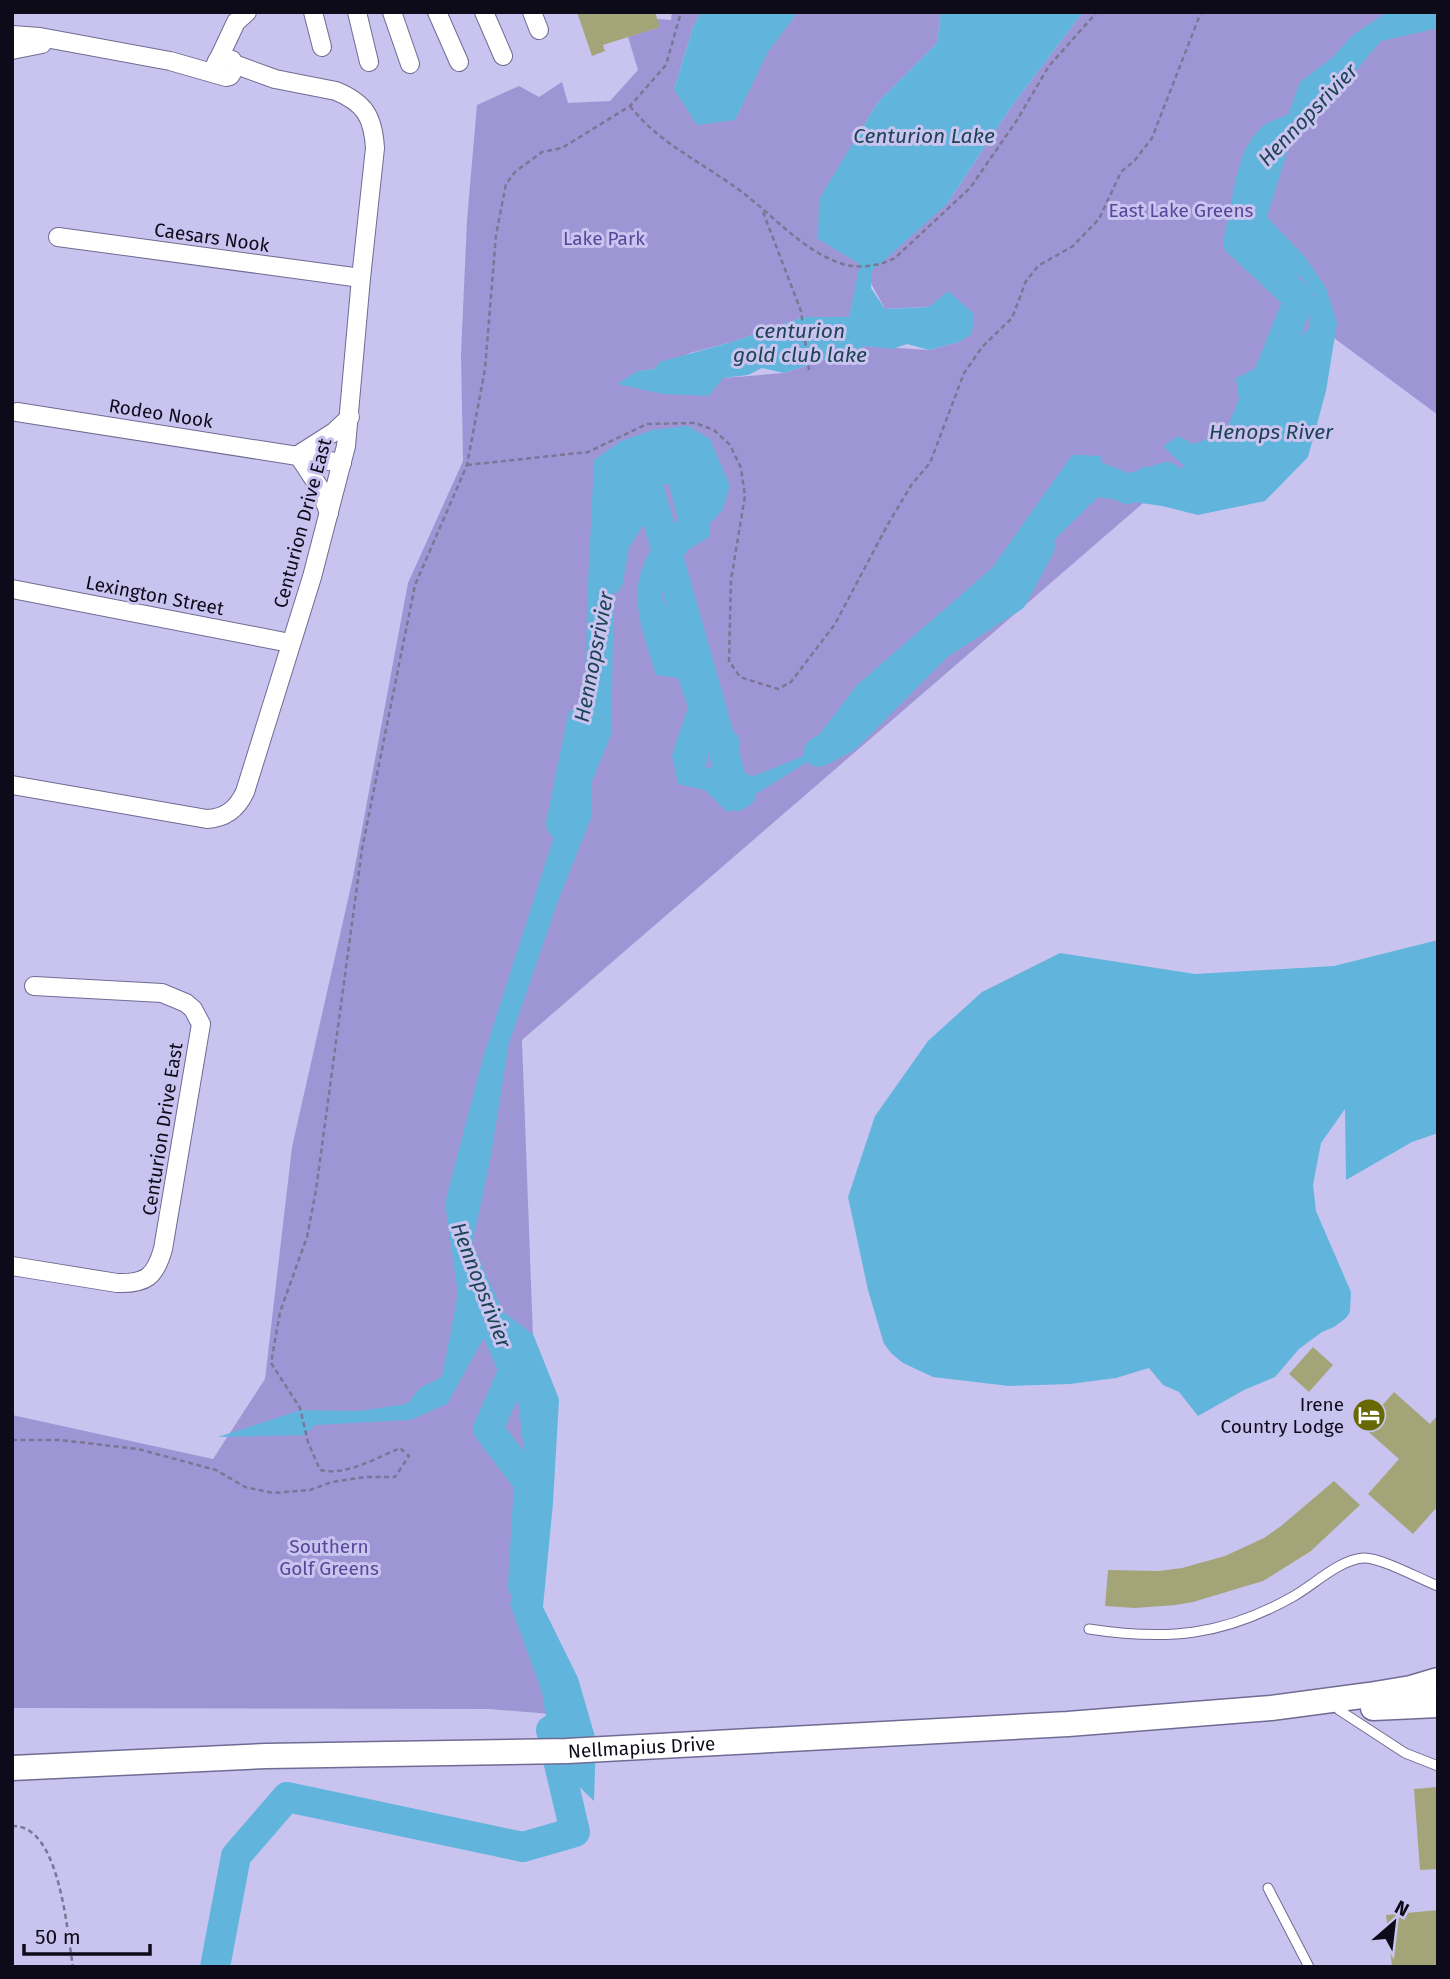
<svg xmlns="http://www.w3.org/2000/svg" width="1450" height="1979" viewBox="0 0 1450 1979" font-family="'Fira Sans',sans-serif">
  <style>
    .green { fill: #9e96d4; fill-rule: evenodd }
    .water { fill: #61b5dd }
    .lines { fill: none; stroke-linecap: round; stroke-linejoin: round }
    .river { stroke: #61b5dd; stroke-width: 30 }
    .building { fill: #a3a579 }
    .lane-casing { stroke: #706b92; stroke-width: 11 }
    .street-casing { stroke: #706b92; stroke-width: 20 }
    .secondary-casing { stroke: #706b92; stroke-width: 27 }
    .path { stroke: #7b7696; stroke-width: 2.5; stroke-dasharray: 5 3.5; stroke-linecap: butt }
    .lane { stroke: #fff; stroke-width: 9 }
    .street { stroke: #fff; stroke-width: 18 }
    .secondary { stroke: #fff; stroke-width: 24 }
    .labels { text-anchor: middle; stroke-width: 6; stroke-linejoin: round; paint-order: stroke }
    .park-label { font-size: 19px; fill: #584699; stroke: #c9c4ef }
    .street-label { font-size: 19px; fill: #0d0a19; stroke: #c9c4ef }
    .poi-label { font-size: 19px; fill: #0d0a19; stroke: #c9c4ef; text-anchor: end }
    .water-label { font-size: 21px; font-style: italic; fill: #1d4354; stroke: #c9c4ef }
  </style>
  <rect width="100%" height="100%" fill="#c9c4ef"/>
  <path class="green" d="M672,12H701L693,27L674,89L735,120L767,52L798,12H941L937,43L878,102L860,132L947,204L1011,107L1083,12H1438V415L1334,338L522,1040L543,1607L551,1714L489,1709L12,1708V1415L213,1459L265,1379L292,1147L353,877L408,583L463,461L461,354L467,220L477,105L519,86L539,97L562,82L568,103L610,101L638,70L628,37L660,27L657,19L671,20ZM861,265L885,309L961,305L974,315L959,342L929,350L866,346L784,373L723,378L638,371L654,369L690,353L732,342L804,317H849Z"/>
  <g class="water">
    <polygon points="701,12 798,12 768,52 735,120 697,125 674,89 693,27"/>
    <polygon points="941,12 1083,12 1011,107 947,204 872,271 871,288 885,309 929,307 948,291 974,314 972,334 959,342 929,350 907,344 893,349 866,346 784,373 762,368 748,375 723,378 709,396 663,394 617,384 638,371 654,369 660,362 732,342 804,317 849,317 860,264 818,239 819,199 878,102 937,43"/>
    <path d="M1387,12H1438V28L1381,41L1334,96L1294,130L1267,217L1305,257L1326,288L1337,323L1326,391L1308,457L1265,501L1198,515L1162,506L1098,497L1055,539L1038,569L997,598L898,685L847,737L727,812L705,790L678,784L672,755L688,707L678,678L656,675C642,628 623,589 655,544C661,536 671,528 678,520L669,484L648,485L615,541L611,735L591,784V818L558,901L509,1043L490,1161L472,1244L503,1312L533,1334L559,1399L553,1503L543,1607L578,1678L596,1740L594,1801L553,1761L542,1692L510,1604L525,1547L529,1491L514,1370L486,1334L447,1404L410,1420L315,1425L305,1435L218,1437L301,1410L359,1411L407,1404L420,1388L442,1377L458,1294L445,1203L483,1058L569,790L586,685L587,606L594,460L621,441L653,430L688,426L710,439L730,486L722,511L710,523L709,537L688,550L661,595L674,623L687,644L704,663L711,694L723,713L707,718L711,729L706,768L727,764L734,754L728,742L734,733L738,735C742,750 736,759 740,773L754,776L803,756L857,685L992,568L1072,455L1101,456L1104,480L1128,489L1144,474L1141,466L1165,472L1185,467L1163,446L1178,436L1193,444L1225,433L1239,399L1236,378C1265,365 1287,350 1309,328V305L1315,295L1299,275L1293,282C1263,260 1249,240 1230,209C1236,180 1239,148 1262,127C1269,121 1280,118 1288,115L1300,82L1332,58L1353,35Z"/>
    <polygon points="1438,940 1438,1133 1412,1142 1346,1180 1345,1109 1321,1143 1313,1185 1316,1211 1351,1292 1350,1312 1346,1318 1334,1327 1322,1332 1299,1349 1275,1377 1244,1390 1198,1416 1179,1392 1163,1385 1149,1368 1116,1378 1070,1384 1009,1386 933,1377 903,1363 892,1354 884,1344 868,1290 848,1197 875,1116 928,1041 982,992 1060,953 1195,974 1334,966"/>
  </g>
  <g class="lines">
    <g class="river">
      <polyline points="1250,190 1238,242 1299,299 1262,392"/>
      <polyline points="1076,477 1080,470 1128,489 1167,477"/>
      <polyline points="608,580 615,541 649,489 736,796 741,793"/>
      <polyline points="819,752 847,737 938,645 1013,597 1040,546"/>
      <polyline points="561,824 582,721"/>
      <polyline points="498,1333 514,1370 488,1429 529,1483 523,1586"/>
      <polyline points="215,1967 236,1856 287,1797 523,1847 575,1832 551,1730"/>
    </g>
  </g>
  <g class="building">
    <polygon points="577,12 655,12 660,27 603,45 605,51 592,56"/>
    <polygon points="1313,1347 1333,1365 1309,1392 1289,1374"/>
    <polygon points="1394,1392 1430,1424 1438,1415 1438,1506 1413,1534 1368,1494 1399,1459 1363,1427"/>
    <polygon points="1334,1481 1360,1505 1311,1551 1263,1581 1193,1602 1176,1605 1135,1608 1105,1606 1108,1570 1159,1571 1182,1568 1225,1556 1264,1538 1281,1526"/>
    <polygon points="1438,1787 1438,1869 1420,1870 1414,1789"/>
    <polygon points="1438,1910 1438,1967 1392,1967 1386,1915"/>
  </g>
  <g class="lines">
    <defs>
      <g id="lane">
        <path d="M1089,1629C1167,1641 1224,1636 1294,1596C1315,1584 1339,1560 1363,1558C1380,1557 1420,1579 1438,1586"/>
        <polyline points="1339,1710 1405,1753 1438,1766"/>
        <polyline points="1268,1888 1309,1967"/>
      </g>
      <g id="street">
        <polyline points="313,12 322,47"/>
        <polyline points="357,12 369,62"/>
        <polyline points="392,12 410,64"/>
        <polyline points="437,12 459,62"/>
        <polyline points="484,12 503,56"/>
        <polyline points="532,12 539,30"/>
        <polyline points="12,35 40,37 170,61 226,77 230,76 235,68 232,60 223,57 217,61 215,66 217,74"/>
        <polyline points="12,50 42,44"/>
        <polyline points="219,58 236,22 247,12"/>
        <polyline points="58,237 361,278"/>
        <polyline points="17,412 342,463"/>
        <polyline points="329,513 319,487 298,455 334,432 350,417"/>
        <polyline points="12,589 290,643"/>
        <path d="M12,785L207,819C226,818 237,809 245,792L312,577L346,446L361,278L375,148C373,117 365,103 336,91L275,79L234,64"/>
        <path d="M12,1266L117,1283C146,1284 155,1277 163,1249L201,1024L193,1009L186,1003L162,993L34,986"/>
      </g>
      <g id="secondary">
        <polyline points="1373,1708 1438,1705"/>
        <path id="s1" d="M12,1768L266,1756L567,1751L1068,1724L1271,1708L1369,1695L1411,1688L1438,1680"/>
      </g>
    </defs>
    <use href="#lane" class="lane-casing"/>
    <use href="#street" class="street-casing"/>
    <use href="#secondary" class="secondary-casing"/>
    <g class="path">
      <path d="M630,106C658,142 699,161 735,187C771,212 801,251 843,264C860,269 880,266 895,258L970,188L1017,120L1049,66L1097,12"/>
      <polyline points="763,212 801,311 809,370"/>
      <polyline points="467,465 588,452 647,424 695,423 714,430 730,445 741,468 745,496 731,580 729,661 740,677 778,689 791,682 835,624 888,524 912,484 930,463 964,373 983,346 1012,318 1026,281 1038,266 1073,246 1099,219 1121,172 1135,160 1152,138 1201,12"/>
      <path d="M12,1440H60L138,1449L216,1470L245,1487L273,1493L310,1490L332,1482L366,1477H395L409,1456L400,1448C377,1458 345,1476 320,1470L308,1442L300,1408L271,1363L280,1312L307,1237L316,1190L362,849L415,585L467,465L485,369L496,235L506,184L515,172L542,152L562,148L630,106L666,65L681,12"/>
      <path d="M12,1826C60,1824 67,1932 73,1967"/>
    </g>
    <use href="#lane" class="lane"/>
    <use href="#street" class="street"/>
    <use href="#secondary" class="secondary"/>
  </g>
  <defs>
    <symbol id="hotel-disc" viewBox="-11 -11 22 22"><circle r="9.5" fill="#686804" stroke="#c9c4ef"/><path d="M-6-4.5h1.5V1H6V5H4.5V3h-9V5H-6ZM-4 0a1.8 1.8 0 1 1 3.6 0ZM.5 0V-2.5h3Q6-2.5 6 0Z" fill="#fff"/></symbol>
  </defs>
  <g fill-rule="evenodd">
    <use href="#hotel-disc" x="1350" y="1396" width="38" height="38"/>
  </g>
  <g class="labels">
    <g class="park-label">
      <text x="1181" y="217">East Lake Greens</text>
      <text x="604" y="245">Lake Park</text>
      <text x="329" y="1553">Southern<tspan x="329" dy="22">Golf Greens</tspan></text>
    </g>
    <g class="street-label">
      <text transform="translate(212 237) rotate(8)" y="7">Caesars Nook</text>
      <text transform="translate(161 413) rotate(9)" y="7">Rodeo Nook</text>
      <text transform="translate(302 523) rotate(-75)" y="7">Centurion Drive East</text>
      <text transform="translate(155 595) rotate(11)" y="7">Lexington Street</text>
      <text transform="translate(162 1129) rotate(-81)" y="7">Centurion Drive East</text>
      <text dy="7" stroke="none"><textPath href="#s1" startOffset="630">Nellmapius Drive</textPath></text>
    </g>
    <g class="poi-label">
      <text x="1344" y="1411">Irene<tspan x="1344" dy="22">Country Lodge</tspan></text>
    </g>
    <g class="water-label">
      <text transform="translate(1308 115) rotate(-46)" y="7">Hennopsrivier</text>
      <text x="924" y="143">Centurion Lake</text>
      <text x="800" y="338">centurion<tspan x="800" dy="24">gold club lake</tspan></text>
      <text x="1271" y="439">Henops River</text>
      <text transform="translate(594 657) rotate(-79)" y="7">Hennopsrivier</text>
      <text transform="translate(481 1285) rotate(69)" y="7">Hennopsrivier</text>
    </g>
  </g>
  <rect width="1450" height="1979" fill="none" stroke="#0d0a19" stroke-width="28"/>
  <g transform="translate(1394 1923) rotate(28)" stroke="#c9c4ef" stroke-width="5" paint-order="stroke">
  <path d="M0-5L12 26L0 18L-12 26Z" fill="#0d0a19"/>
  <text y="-10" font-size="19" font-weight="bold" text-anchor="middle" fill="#0d0a19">N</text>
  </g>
  <path d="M24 1944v10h126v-10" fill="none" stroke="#0d0a19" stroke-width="3.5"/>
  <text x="35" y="1944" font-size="21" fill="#0d0a19" stroke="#c9c4ef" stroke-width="5" paint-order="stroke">50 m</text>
</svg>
